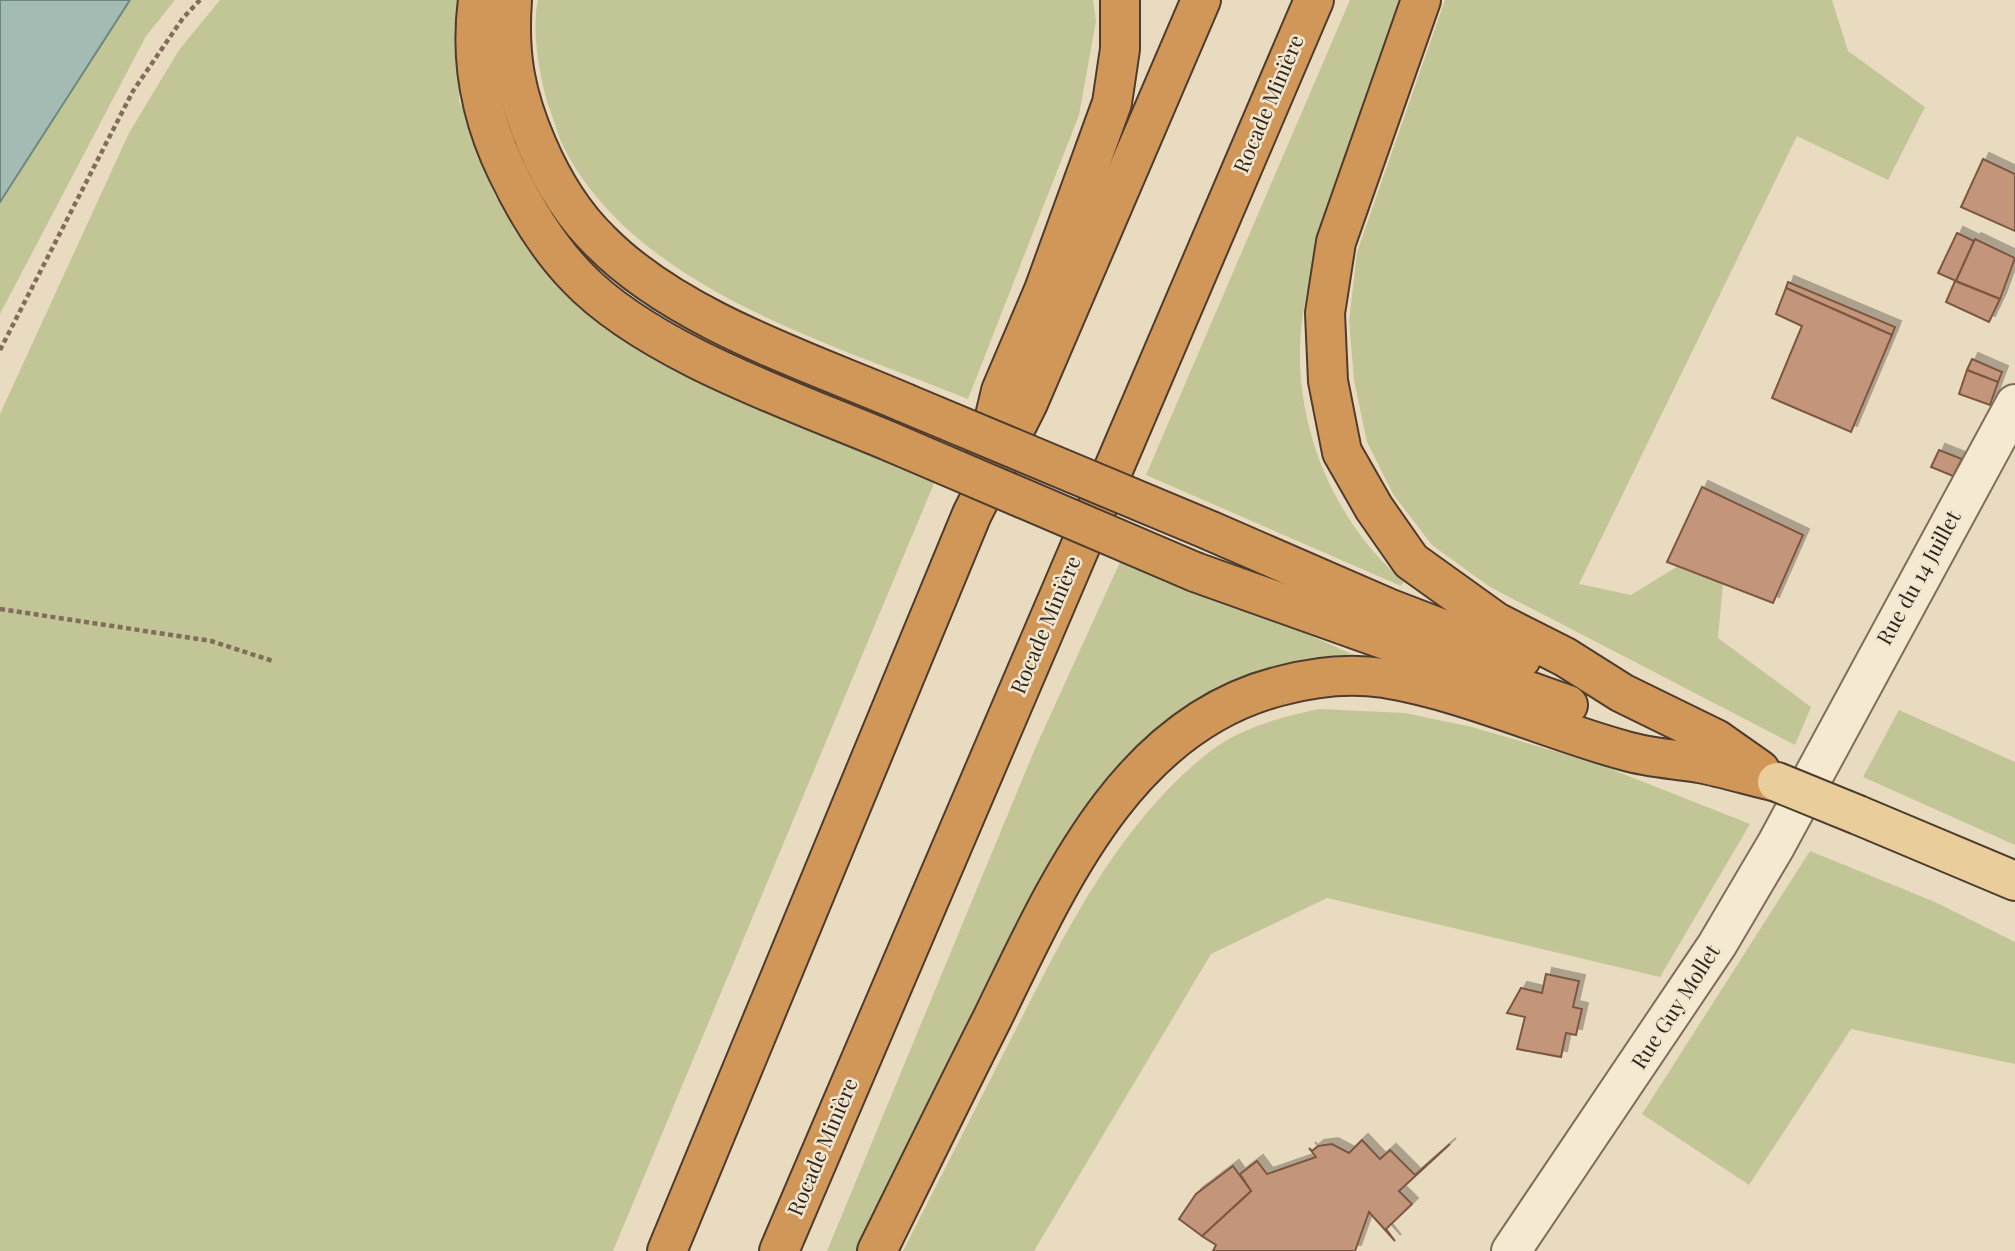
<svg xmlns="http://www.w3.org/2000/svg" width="2015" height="1251" viewBox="0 0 2015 1251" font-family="'Playfair Display',serif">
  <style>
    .green { fill: #c2c596 }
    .water { fill: #a3bbb3; stroke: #6b8880; stroke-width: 2 }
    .building { fill: #c3957a; stroke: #7d5742; stroke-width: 2; filter: url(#shadow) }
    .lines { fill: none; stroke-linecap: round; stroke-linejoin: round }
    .minor-casing { stroke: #806d5a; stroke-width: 42 }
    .major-casing { stroke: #4e3c2e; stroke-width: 42 }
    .highway-casing { stroke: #4e3c2e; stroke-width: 42 }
    .path { stroke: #806d5a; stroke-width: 4.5; stroke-dasharray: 5 3.5; stroke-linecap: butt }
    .minor { stroke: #f5e9d2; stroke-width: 38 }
    .major { stroke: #e9ce9b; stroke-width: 38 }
    .highway { stroke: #d19758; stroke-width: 38 }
    .major-bridge-casing { stroke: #4e3c2e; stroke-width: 42; stroke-linecap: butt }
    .highway-bridge-casing { stroke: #4e3c2e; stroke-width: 42; stroke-linecap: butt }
    .major-bridge { stroke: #e9ce9b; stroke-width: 38 }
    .highway-bridge { stroke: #d19758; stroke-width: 38 }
    .labels { text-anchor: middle; stroke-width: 5; stroke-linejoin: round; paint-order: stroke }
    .street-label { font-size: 21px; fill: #31261d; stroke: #f1e6cf }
  </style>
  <defs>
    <filter id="shadow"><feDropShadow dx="6" dy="-6" stdDeviation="0" flood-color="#0004"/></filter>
  </defs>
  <rect width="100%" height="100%" fill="#e9dbc0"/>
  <g class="green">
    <polygon points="130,0 175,0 146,36 0,314 0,202"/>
    <polygon points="220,0 457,0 459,100 495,196 554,275 935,481 613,1251 0,1251 0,414 129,133 179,50"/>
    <path d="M538,0H1093L1096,21L1079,115L968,399C831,343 639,290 565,150C558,137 555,123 550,110C540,82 531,30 538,0Z"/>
    <path d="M1350,0H1405C1387,52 1368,104 1349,156C1331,207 1311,260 1303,314C1288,412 1329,518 1404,582L1401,586L1146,475Z"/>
    <polygon points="1445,0 1832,0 1848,51 1925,107 1888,180 1797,136 1579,584 1631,595 1678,566 1723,583 1718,638 1811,707 1795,745 1490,587 1432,545 1393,494 1367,442 1354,380 1349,321 1357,252"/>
    <polygon points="1121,560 1270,617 1351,654 1293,664 1233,680 1182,712 1114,769 1072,827 859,1251 827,1251 1034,751"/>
    <path d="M1319,709L1405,713L1472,727L1598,764L1750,824L1660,977L1327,898L1211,954L1034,1251H903C939,1180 975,1110 1011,1039C1063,937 1116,826 1208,753C1241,727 1279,718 1319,709Z"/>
    <polygon points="1899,710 2015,762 2015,845 1863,777"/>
    <polygon points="1810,851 1935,902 2015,942 2015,1064 1851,1029 1749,1185 1642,1114"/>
  </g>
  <polygon class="water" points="0,0 130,0 0,202"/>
  <g class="building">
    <polygon points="1983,159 2015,174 2015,231 1961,207"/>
    <polygon points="1957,233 1974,241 1956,281 1938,273"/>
    <polygon points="1975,239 2015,258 2000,299 1956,281"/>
    <polygon points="1955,281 2000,299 1989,322 1946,302"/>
    <polygon points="1788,282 1895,327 1892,335 1786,288"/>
    <polygon points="1786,288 1892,335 1851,432 1772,398 1802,326 1776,314"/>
    <polygon points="1972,359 2002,372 1998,382 1967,370"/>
    <polygon points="1967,370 1998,382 1990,405 1959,394"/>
    <polygon points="1939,450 1962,459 1953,476 1931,467"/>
    <polygon points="1702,487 1803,535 1773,603 1667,562"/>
    <polygon points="1546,974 1579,981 1573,1007 1582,1009 1576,1035 1566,1033 1561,1057 1517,1049 1525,1017 1507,1013 1521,988 1542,993"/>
    <polygon points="1362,1140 1380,1159 1390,1150 1415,1175 1450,1144 1399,1191 1412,1204 1386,1229 1395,1241 1369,1212 1355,1251 1213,1251 1216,1245 1202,1236 1251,1191 1240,1174 1257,1161 1267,1174 1316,1157 1309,1148 1312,1151 1318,1146 1332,1144 1349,1153"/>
    <polygon points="1233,1166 1251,1191 1202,1236 1179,1219 1196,1194"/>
  </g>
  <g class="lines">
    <defs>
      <polyline id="minor" points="1511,1251 1717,945 1776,845 2015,404"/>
      <polyline id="major" points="1858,815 2015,881"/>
      <g id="highway">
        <path d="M478,0C470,59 481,117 507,171C525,209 547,246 577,277C648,352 796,402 891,442"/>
        <path d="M512,0C508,55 515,94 537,145C552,180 573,215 601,242C677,319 807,361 905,403"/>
        <polyline points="1421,0 1336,242 1325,313 1328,381 1342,452 1374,508 1411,561 1496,622 1565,657 1622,693 1716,739 1760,770"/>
        <polyline points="986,454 1001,391 1044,290 1112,103 1120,49 1120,0"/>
        <polyline points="1211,531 1388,608 1521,659"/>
        <polyline points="1195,572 1568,705"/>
        <polyline points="667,1251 972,514 1028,403 1201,0"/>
        <polyline points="779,1251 1314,0"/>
        <path d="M877,1251C915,1174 953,1096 992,1019C1056,888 1125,725 1280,686C1313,677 1350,673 1384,678C1468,692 1545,729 1626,751C1650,758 1675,759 1699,763C1725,768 1751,776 1777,782"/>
      </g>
    </defs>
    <use href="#minor" class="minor-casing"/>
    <use href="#major" class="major-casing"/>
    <use href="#highway" class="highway-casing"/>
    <g class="path">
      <polyline points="0,350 133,91 183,18 200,0"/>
      <polyline points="0,609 211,641 273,661"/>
    </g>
    <use href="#minor" class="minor"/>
    <use href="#major" class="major"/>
    <use href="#highway" class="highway"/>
    <defs>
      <polyline id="major-bridge" points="1777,782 1858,815"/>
      <g id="highway-bridge">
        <polyline points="905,403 1211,531"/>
        <polyline points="891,442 1195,572"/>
      </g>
    </defs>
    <use href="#major-bridge" class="major-bridge-casing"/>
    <use href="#highway-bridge" class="highway-bridge-casing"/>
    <use href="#major-bridge" class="major-bridge"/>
    <use href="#highway-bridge" class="highway-bridge"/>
  </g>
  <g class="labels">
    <g class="street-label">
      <text transform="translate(1269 104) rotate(-67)" y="7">Rocade Minière</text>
      <text transform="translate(1919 578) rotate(-61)" y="7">Rue du 14 Juillet</text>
      <text transform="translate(1046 625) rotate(-67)" y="7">Rocade Minière</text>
      <text transform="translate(1676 1007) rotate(-57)" y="7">Rue Guy Mollet</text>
      <text transform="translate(823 1147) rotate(-67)" y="7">Rocade Minière</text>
    </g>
  </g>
</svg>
